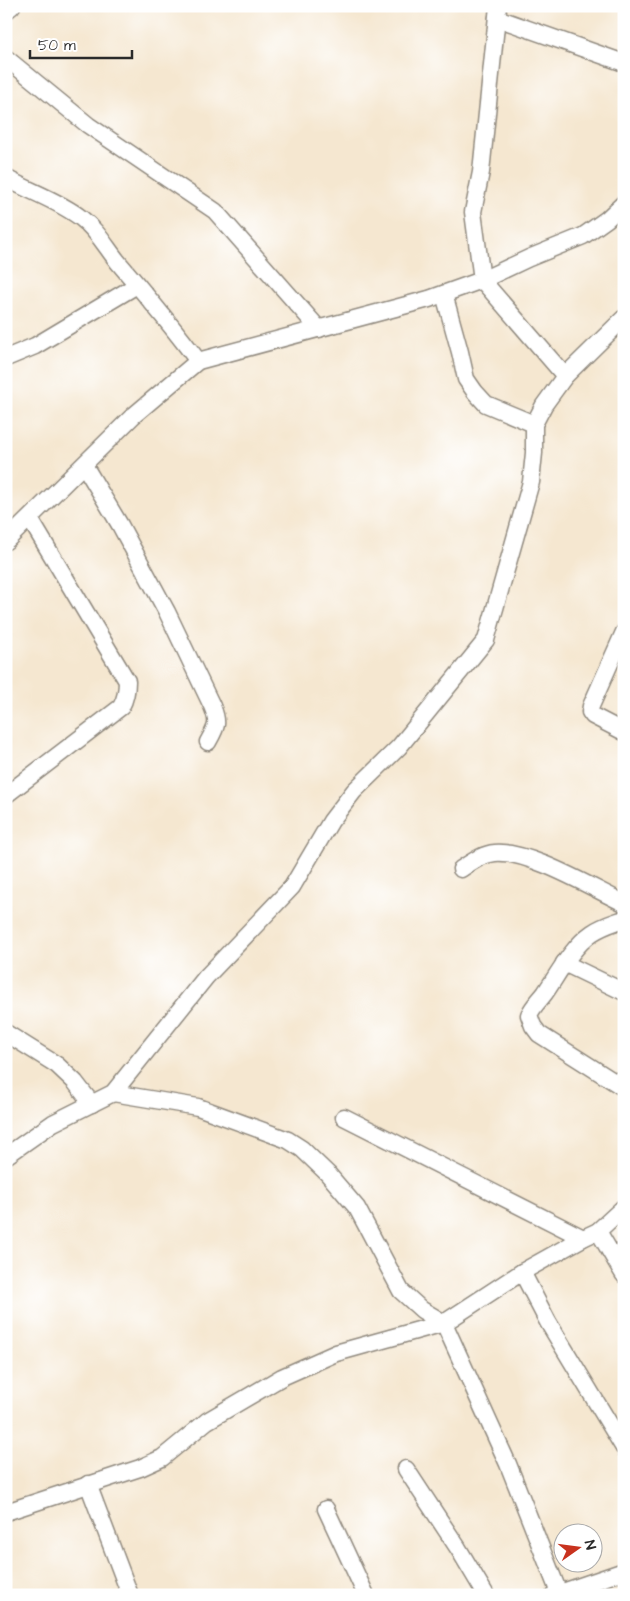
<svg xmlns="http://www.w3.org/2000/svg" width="630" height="1601" viewBox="0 0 630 1601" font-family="'Architects Daughter',sans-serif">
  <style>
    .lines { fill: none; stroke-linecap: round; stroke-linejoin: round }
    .street-casing { stroke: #90897e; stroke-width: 19 }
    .street { stroke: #fff; stroke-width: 16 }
  </style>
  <rect width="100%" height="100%" fill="#fff"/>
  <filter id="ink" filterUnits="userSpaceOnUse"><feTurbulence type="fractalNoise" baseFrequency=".02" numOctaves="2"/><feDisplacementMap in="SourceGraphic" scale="10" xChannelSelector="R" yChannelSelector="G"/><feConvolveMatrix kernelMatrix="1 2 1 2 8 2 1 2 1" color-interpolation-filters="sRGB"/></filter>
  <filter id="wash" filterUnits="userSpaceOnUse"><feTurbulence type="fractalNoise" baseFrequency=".0096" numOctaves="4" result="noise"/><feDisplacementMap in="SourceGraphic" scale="20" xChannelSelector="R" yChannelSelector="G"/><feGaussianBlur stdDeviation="1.12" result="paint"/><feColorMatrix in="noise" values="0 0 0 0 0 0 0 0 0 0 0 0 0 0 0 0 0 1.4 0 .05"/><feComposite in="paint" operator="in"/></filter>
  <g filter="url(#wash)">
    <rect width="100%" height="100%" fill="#f5e7d0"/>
  </g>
  <g filter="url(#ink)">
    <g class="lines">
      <defs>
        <g id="street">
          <polyline points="498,6 481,172 473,212 482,280 565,376"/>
          <polyline points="6,11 12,6"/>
          <polyline points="497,18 624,63"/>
          <polyline points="6,58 88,125 215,211 319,329"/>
          <path d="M6,178C31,192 59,201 81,218C97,230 106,247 118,262C146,295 173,327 198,361"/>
          <polyline points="444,294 460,352 466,379 475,392 486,404 534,424"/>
          <polyline points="6,358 35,346 137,285"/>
          <path d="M84,465L120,525L167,612L212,706C219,723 217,726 208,742"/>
          <polyline points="6,541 133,416 198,361 429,299 482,280 529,258 583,236 607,219 624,203"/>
          <polyline points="624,632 591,706 590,712 593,716 624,732"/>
          <path d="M6,795L121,707C126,698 127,691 127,681L30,519"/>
          <path d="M461,869C472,862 482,854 495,853C529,850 592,888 624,903"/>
          <path d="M624,919C613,923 602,926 592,933C572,947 558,974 545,993C539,1001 533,1006 529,1015L533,1026L539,1034L624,1088"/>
          <polyline points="564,963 624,992"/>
          <polyline points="6,1033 57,1065 75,1082 92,1104"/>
          <polyline points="113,1093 198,1107 288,1140 302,1149 328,1174 357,1208 401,1291 422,1310 444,1323 508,1464 559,1593"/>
          <polyline points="344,1117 583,1238"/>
          <polyline points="6,1156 53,1123 113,1093 206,977 292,887 331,821 354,791 399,747 486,640 531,482 534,453 534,424 544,405 565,376 624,318"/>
          <polyline points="598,1231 624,1275"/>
          <polyline points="522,1272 548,1322 624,1448"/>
          <polyline points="406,1469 458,1548 486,1595"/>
          <polyline points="88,1484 130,1595"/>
          <polyline points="326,1509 366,1595"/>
          <polyline points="6,1512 140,1468 162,1458 207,1421 282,1377 336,1353 444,1323 522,1272 583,1238 598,1231 624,1207"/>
          <polyline points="554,1595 624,1571"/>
        </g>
      </defs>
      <use href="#street" class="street-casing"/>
      <use href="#street" class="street"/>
    </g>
  </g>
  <rect width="630" height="1601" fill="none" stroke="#fff" stroke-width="25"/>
  <g transform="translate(578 1548) rotate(76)"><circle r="24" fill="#ffffff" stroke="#aaaaaa"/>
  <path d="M0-4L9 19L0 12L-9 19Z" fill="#c8321e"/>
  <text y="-8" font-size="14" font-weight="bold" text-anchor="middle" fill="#2b2b2b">N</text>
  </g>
  <path d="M30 50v8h102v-8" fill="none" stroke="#2b2b2b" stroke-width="2.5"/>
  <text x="38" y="50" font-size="15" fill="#2b2b2b" stroke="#ffffff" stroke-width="4" paint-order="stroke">50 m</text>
</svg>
